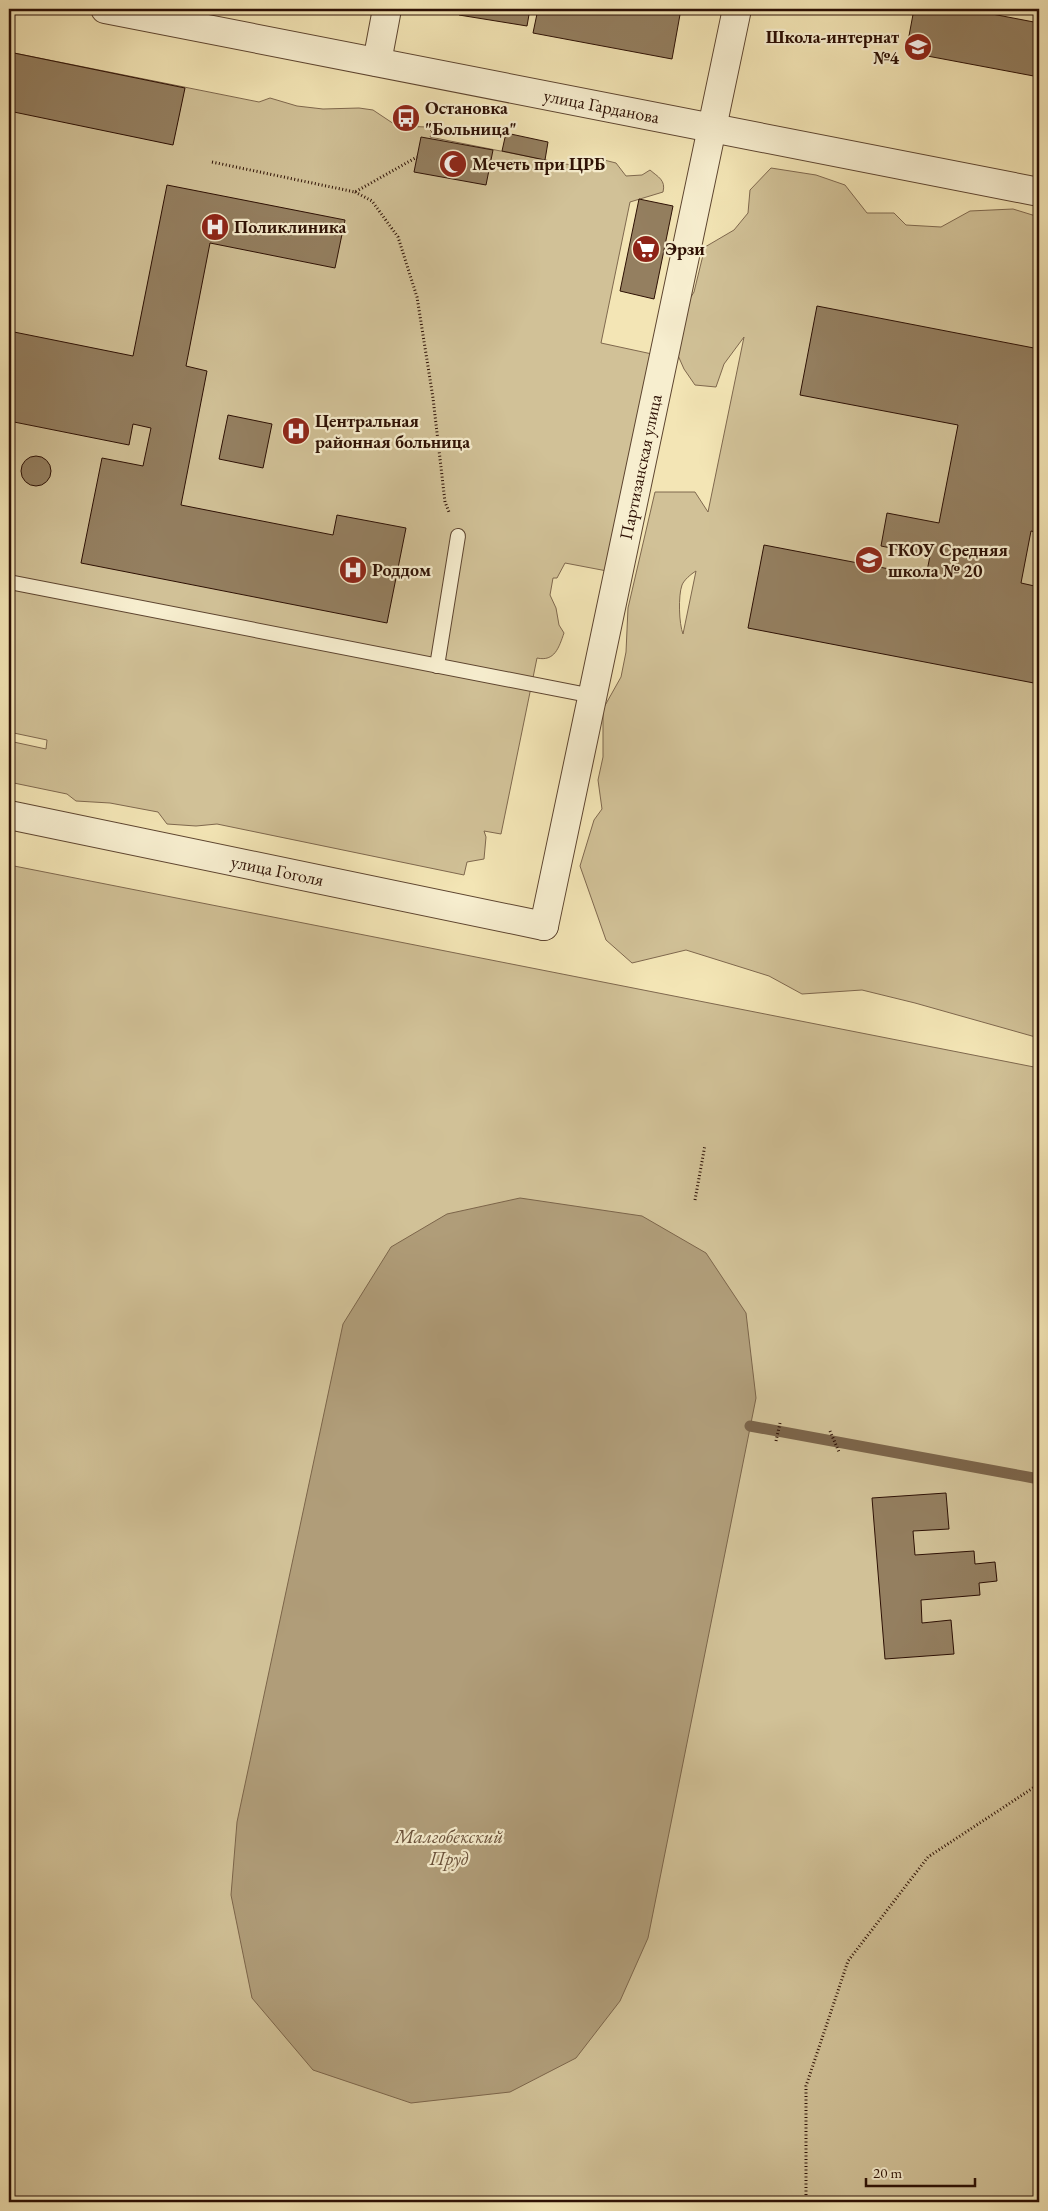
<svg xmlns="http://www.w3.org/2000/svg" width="1048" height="2211" viewBox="0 0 1048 2211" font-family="'EB Garamond',serif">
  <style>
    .green { fill: #d1c197; stroke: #7f684e; fill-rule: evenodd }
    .water { fill: #b09d79; stroke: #7c654a }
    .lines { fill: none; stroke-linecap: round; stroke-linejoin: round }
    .stream { stroke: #7c654a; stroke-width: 11 }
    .building { fill: #947f60; stroke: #2d1004 }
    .service-casing { stroke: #5e4530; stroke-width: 16 }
    .minor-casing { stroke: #5e4530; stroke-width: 30 }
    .tertiary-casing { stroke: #5e4530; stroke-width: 30 }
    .path { stroke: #2d1004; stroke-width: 3; stroke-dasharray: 1 2.5; stroke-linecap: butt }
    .service { stroke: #f7eecf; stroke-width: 14 }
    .minor { stroke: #f7eecf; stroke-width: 28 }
    .tertiary { stroke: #f7eecf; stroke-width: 28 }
    .labels { text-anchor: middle; stroke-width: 4.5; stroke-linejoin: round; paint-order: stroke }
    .poi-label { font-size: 18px; font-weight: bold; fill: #2d1004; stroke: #f7eecf; text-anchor: start }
    .street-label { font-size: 18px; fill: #2d1004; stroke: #f7eecf }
    .water-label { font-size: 19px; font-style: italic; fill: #684f39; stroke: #f7eecf }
  </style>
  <rect width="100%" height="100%" fill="#f3e5b5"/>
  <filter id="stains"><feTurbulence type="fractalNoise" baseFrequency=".004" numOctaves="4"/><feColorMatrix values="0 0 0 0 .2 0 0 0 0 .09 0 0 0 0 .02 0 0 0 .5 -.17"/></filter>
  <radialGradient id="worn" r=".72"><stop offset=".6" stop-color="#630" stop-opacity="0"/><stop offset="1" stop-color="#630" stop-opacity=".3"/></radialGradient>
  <g class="green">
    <path d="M9,52L259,102L270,98L297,106L323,109L359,108L373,110L397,126L427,127L432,132L430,137L576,166L580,159H600L616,163L626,176L642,175L650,170C658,177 666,180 663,192L630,202L601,343L652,354L607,571L565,563L557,578H553L550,595L556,608L559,625L564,633C559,647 555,662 537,658L501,834L484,831L486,837L484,859L467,862L464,875L217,824L196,826L167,824L158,812L110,803L76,801L67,794L9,782V741L46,749L47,740L9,732Z"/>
    <path d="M771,168L816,175L845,185L867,213H894L906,225L941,227L970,211L1013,209L1039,217V1038L915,1003L862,990L802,994L769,976L686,950L632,963L606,940L580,866L594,820L602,809L598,780L603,757V709L621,677L626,652L628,608L655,492H695L708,512L744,337L724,364L716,387L695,385L684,369L672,342L678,318L694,292L705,247L734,230L748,213L750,190ZM696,571L683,634C679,624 678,596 682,585C684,580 691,574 696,571Z"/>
    <polygon points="9,865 1039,1068 1039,2202 9,2202"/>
  </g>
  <polygon class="water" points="520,1198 642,1216 706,1253 746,1313 756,1398 648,1938 620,2001 576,2058 510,2092 411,2103 313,2070 252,1998 231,1895 237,1822 343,1324 391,1247 447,1214"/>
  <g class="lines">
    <polyline class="stream" points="750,1426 1039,1479"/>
  </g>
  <g class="building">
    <polygon points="460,9 530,9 527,26 459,15"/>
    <polygon points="538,9 681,9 672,59 533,33"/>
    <polygon points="914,9 966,9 1039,23 1039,77 906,52"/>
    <polygon points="9,52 185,88 173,145 9,111"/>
    <polygon points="506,133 548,142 545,160 502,151"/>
    <polygon points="421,137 493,150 486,185 414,172"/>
    <polygon points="167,185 345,220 335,268 210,243 186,366 207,371 181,505 333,535 337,515 406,528 387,623 81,563 102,458 143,466 151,428 133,424 129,445 9,421 9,331 133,356"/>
    <polygon points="639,199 673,206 654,299 620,291"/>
    <polygon points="817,306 1039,349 1039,533 1031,531 1021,583 1039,587 1039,684 748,628 764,545 926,576 930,556 881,546 887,513 939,523 958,425 800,395"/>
    <polygon points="228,415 272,424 263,468 219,459"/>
    <circle cx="36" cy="471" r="15"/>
    <polygon points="946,1493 949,1529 913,1531 915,1555 974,1551 975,1564 995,1562 997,1581 979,1583 980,1595 921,1600 922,1623 951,1620 954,1654 885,1659 872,1498"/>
  </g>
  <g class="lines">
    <defs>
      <g id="service">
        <polyline points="9,582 593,696"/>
        <polyline points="437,666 458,536"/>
      </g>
      <g id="minor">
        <polyline points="377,62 387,9"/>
        <path id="s1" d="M9,815L544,926"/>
      </g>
      <g id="tertiary">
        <path id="s2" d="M105,9L1039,192"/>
        <path id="s3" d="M544,926L737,9"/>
      </g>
    </defs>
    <use href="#service" class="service-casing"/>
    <use href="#minor" class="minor-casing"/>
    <use href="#tertiary" class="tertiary-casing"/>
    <g class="path">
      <polyline points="212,162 355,192 417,157"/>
      <polyline points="355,192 372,201 398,237 417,297 433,398 445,502 449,512"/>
      <polyline points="695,1200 705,1145"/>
      <polyline points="830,1431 839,1452"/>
      <polyline points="776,1441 780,1423"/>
      <polyline points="806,2202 806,2086 848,1961 928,1857 1039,1784"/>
    </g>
    <use href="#service" class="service"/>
    <use href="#minor" class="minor"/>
    <use href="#tertiary" class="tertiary"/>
  </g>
  <defs>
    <symbol id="school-disc" viewBox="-11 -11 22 22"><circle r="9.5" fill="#8f2418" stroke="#f7eecf"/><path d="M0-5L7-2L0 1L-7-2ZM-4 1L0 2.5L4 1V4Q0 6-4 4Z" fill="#fff"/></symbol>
    <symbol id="bus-disc" viewBox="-11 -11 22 22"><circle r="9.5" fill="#8f2418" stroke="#f7eecf"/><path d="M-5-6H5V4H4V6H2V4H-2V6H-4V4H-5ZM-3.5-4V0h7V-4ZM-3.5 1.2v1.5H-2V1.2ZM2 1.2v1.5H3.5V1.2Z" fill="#fff"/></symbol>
    <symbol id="mosque-disc" viewBox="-11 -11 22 22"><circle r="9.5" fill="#8f2418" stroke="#f7eecf"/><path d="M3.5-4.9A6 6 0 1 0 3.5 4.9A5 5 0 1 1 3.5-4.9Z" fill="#fff"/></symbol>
    <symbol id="hospital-disc" viewBox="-11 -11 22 22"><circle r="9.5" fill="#8f2418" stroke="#f7eecf"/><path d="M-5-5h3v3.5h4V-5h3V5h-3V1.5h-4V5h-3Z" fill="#fff"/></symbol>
    <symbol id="supermarket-disc" viewBox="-11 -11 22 22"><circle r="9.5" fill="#8f2418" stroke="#f7eecf"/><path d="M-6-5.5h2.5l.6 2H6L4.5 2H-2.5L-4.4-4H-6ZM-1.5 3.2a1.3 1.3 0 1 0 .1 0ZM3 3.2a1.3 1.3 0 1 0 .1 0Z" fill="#fff"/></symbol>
  </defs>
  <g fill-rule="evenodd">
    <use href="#school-disc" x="902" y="31" width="32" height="32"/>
    <use href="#bus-disc" x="390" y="102" width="32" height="32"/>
    <use href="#mosque-disc" x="437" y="148" width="32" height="32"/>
    <use href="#hospital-disc" x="199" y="211" width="32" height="32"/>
    <use href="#supermarket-disc" x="630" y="233" width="32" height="32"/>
    <use href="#hospital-disc" x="280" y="415" width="32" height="32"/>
    <use href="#school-disc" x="853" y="544" width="32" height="32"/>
    <use href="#hospital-disc" x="337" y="554" width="32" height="32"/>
  </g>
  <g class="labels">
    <g class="poi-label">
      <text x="899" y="43" text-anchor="end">Школа-интернат<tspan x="899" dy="21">№4</tspan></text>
      <text x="425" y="114">Остановка<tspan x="425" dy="21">"Больница"</tspan></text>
      <text x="472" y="170">Мечеть при ЦРБ</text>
      <text x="234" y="233">Поликлиника</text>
      <text x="665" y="255">Эрзи</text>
      <text x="315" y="427">Центральная<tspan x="315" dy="21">районная больница</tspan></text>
      <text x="888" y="556">ГКОУ Средняя<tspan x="888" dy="21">школа № 20</tspan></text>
      <text x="372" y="576">Роддом</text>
    </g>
    <g class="street-label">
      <text dy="6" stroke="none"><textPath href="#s2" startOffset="506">улица Гарданова</textPath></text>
      <text dy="6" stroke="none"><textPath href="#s3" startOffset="469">Партизанская улица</textPath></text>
      <text dy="6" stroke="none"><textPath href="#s1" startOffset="274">улица Гоголя</textPath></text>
    </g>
    <g class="water-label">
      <text x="449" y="1843">Малгобекский<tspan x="449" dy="22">Пруд</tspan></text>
    </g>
  </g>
  <rect width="1048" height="2211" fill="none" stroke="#f3e5b5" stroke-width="30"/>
  <rect x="10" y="10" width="1028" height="2191" fill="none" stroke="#2d1004" stroke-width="2.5"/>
  <rect x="15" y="15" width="1018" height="2181" fill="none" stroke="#2d1004"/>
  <path d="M866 2178v8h109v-8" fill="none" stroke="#2d1004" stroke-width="2.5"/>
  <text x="873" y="2178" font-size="15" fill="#2d1004" stroke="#f7eecf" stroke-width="4" paint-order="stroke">20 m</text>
  <rect width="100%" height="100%" filter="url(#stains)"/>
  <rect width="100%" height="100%" fill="url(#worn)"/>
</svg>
